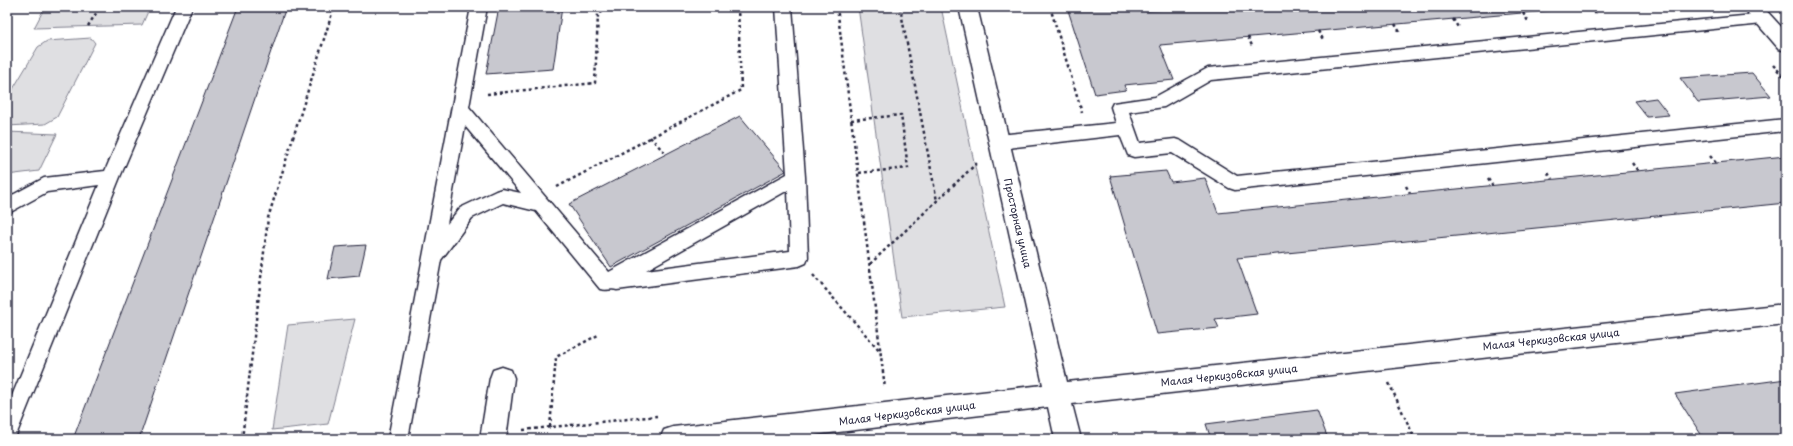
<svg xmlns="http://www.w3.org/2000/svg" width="1793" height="446" viewBox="0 0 1793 446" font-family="'Playpen Sans',sans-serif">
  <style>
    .green { fill: #dfdfe2; stroke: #80808e }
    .building { fill: #c8c8cf; stroke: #22223b }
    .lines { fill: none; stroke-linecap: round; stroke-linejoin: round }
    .lane-casing { stroke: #22223b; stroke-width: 3 }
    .street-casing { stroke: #22223b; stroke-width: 3 }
    .secondary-casing { stroke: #22223b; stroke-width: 3 }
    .path { stroke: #22223b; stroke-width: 2.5; stroke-dasharray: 3 3; stroke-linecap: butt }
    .lane { fill: #fff; fill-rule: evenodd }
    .street { fill: #fff; fill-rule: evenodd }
    .secondary { fill: #fff; fill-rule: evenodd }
    .labels { text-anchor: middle; stroke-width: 3; stroke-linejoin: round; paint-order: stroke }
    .street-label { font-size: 10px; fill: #22223b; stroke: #fff }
  </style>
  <rect width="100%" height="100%" fill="#fff"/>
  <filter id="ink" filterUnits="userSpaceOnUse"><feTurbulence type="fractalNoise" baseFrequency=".025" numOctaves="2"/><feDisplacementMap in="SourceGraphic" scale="8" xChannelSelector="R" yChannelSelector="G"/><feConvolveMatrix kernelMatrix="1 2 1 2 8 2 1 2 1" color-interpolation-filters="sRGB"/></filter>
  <g filter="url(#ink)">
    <g class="green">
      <polygon points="45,7 150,7 142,25 34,28"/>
      <polygon points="858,7 941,7 1005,307 902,317"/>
      <polygon points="91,38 95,43 57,117 45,124 7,126 7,99 38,47 47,41"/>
      <polygon points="7,132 57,134 39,171 7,175"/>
      <polygon points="355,319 328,424 272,430 288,325"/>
    </g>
    <g class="building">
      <polygon points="238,7 286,7 139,439 73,439"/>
      <polygon points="499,7 562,7 553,69 486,74"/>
      <polygon points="1067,7 1143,7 1145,11 1192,7 1590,7 1160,45 1174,80 1124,85 1126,90 1095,94"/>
      <polygon points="1752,73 1771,96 1698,102 1680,78"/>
      <polygon points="1656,98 1669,115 1647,117 1634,101"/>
      <polygon points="740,116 786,171 611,267 569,204"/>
      <polygon points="1786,156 1786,203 1237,258 1257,314 1215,319 1219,328 1157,334 1110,176 1166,171 1171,182 1205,178 1218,213"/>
      <polygon points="366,245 359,276 328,279 335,247"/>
      <polygon points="1786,379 1786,439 1704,439 1675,394"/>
      <polygon points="1317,410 1328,439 1211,439 1206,424"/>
    </g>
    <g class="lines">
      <defs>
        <g id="lane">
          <polygon points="176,7 192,7 120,177 17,433 15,439 7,439 7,408 99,185 47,192 7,214 7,198 44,178 105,171"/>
          <path d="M471,7H487L469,107L609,272L787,174L776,7H792L805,177L808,258L806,263L799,266L617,290C611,288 607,291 600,289L536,211L503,203L472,218L441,260L408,439H388ZM465,126L521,193L502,189L496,191L460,208L447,224ZM788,190L790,251L646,270Z"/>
          <polygon points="1763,14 1768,15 1771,19 1768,23 1763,24 1211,80 1164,107 1129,112 1140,143 1175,139 1181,141 1237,176 1786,119 1786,131 1235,190 1229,188 1172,153 1134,157 1128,155 1120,135 999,149 993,147 991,142 993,137 999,135 1116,123 1111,107 1113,103 1155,97 1208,68"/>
        </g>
        <g id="street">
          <polygon points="1743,7 1763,7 1786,32 1786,51 1779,49"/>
          <polygon points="502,367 511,370 514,378 506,439 480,439 490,378 493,370"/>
        </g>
        <polygon id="secondary" points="959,7 977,7 1067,382 1786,304 1786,324 1072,404 1081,439 1055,439 1048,407 780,439 660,439 664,430 673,427 1043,385"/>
      </defs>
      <use href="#lane" class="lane-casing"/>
      <use href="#street" class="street-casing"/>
      <use href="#secondary" class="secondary-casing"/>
      <g class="path">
        <polyline points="837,7 885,388"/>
        <polyline points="900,7 937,201"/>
        <polyline points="1050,7 1082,112"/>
        <polyline points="1590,7 1596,14"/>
        <polyline points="1523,13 1528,21"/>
        <polyline points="1453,19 1459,29"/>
        <polyline points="1395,24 1401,34"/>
        <polyline points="88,26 100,7"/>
        <polyline points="1318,31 1324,41"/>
        <polyline points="1248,37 1253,48"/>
        <polyline points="1773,65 1786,79"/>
        <polyline points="487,94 595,83 598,14 612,7"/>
        <polyline points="851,120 901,115 908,168 858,173"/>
        <polyline points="650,137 666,154"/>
        <polyline points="1710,156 1716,163"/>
        <polyline points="1632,163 1638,171"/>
        <polyline points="1548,173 1552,179"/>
        <polyline points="1488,179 1492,185"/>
        <polyline points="1406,186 1410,193"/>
        <polyline points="557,187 741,90 738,7"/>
        <polyline points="870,264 977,163"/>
        <polyline points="813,275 880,351"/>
        <polyline points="1389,383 1415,439"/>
        <polyline points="550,427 556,357 600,334"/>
        <polyline points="523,430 657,416"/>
        <polyline points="242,439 268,218 334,7"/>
        <polyline points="441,439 464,436"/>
      </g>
      <use href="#lane" class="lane"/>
      <use href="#street" class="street"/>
      <use href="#secondary" class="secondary"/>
    </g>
  </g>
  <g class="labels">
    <g class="street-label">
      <text transform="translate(1018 223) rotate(77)" y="4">Просторная улица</text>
      <text transform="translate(1551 339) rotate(-6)" y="4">Малая Черкизовская улица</text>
      <text transform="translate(1229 375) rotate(-6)" y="4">Малая Черкизовская улица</text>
      <text transform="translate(907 413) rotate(-7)" y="4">Малая Черкизовская улица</text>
    </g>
  </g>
  <rect width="1793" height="446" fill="none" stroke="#fff" stroke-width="24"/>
  <rect x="12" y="12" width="1769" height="422" fill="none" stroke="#22223b" stroke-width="1.5" filter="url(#ink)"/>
</svg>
